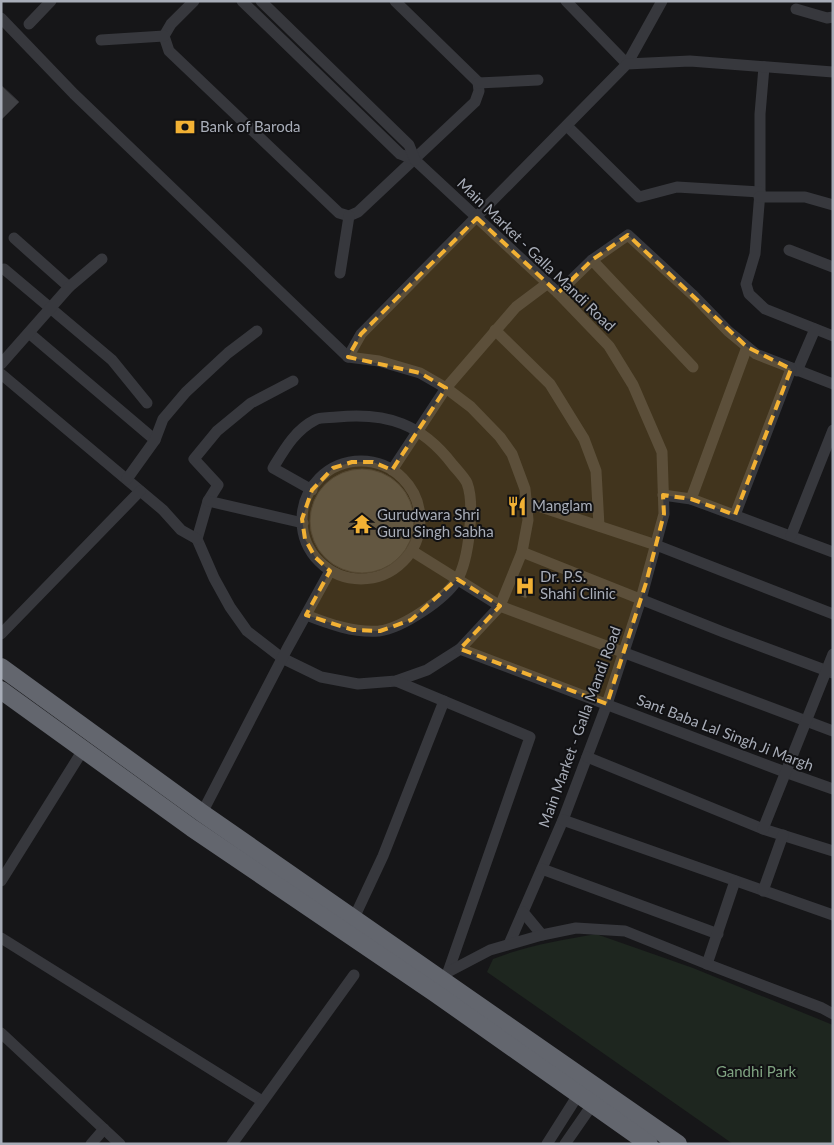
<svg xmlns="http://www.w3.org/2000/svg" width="834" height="1145" viewBox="0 0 834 1145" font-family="Lato,sans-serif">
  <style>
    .green { fill: #1e261f }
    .building { fill: #404145; stroke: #303034 }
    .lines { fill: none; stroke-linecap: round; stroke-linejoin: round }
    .minor { stroke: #37383d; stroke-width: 11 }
    .highway { stroke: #63666e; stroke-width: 18 }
    .marked { fill: #f2b134; fill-opacity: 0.2; stroke: #f2b134; stroke-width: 4; stroke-dasharray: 10 6; stroke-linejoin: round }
    .labels { text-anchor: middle; stroke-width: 4; stroke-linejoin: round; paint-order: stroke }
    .poi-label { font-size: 15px; fill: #a8adb8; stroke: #111113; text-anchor: start }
    .street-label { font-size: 15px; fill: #a8adb8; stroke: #111113 }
    .park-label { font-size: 15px; fill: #7fa381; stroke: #111113 }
  </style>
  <rect width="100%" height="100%" fill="#161618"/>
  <path class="green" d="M596,934L693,968L833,1025V1144H733L487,972L493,959C526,946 561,940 596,934Z"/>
  <g class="building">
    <polygon points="1,85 19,102 1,120"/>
    <circle cx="362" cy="521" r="52"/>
    <polygon points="523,577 533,580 526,598 517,594"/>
  </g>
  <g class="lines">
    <g class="minor">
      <polyline points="194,1 171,24 164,36 169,51 339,213 349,216 358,212 475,102 479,91 478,82 395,1"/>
      <polyline points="242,1 400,154 415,160 558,293 609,346 633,385 662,452 664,514 641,599 607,704 563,820 509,944"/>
      <polyline points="261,1 409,145 415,160"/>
      <polyline points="566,1 627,64 662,1"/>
      <polyline points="796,9 827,18 833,17"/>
      <polyline points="1,18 74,94 348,357 379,361 420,373 446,388 471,407 500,437 512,454 525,489 528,520 522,552 500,606 460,649 427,670 396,681 358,684 321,677 282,658 247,631 230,607 214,578 197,539 208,501 218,485 194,459 217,431 251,403 293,381"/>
      <polyline points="29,24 51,1"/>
      <polyline points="101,40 164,36"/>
      <polyline points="764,67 760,114 760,192 755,254 746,284 749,294 765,309 833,336"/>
      <polyline points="478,83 538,80"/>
      <polyline points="567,126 639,197 677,187 760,192"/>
      <polyline points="759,197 805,197 833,205"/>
      <polyline points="14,238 69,287"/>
      <polyline points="789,250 833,267"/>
      <polyline points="592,260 693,367"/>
      <polyline points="4,269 112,360 147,403"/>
      <polyline points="340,273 349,216"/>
      <polyline points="558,293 592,260 628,235 694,296 728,331 756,354 833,384"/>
      <polyline points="495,330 550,384 584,439 596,471 599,526"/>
      <polyline points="29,333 155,440"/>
      <polyline points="348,357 361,334 627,64 690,61 833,72"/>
      <polyline points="1,364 69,287 102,259"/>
      <polyline points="797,371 815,329"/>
      <polyline points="1,374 163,510 181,530 197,539"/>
      <circle cx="361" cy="520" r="59"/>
      <polyline points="392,470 446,388 516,307 548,283"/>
      <polyline points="127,479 155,440 163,419 186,392 228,353 257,331"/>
      <polyline points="663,495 691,499 833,552"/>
      <polyline points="691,499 747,347"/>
      <polyline points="208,501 303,523"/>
      <polyline points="526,502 656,545 833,614"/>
      <polyline points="735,515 791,369"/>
      <polyline points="791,536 833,430"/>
      <polyline points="412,551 500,606 833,731"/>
      <polyline points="522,552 723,632 833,673"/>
      <path d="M306,615C329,624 354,633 379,631C403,628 445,599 457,580C469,560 475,504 467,483C464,477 457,470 453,465C422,424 387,412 337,417C330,418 320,417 315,420C295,430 284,450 273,468L312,490"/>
      <polyline points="1,634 140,491"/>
      <polyline points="460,649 785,772 833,789"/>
      <polyline points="396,681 530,737 448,972"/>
      <polyline points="587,757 763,829 833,851"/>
      <polyline points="202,813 287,649 330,571"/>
      <polyline points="563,820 833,915"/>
      <polyline points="763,829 833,654"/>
      <polyline points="542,869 718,934"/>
      <polyline points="1,881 83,750"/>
      <polyline points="763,891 783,835"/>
      <polyline points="523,912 542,935"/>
      <polyline points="354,918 383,856 444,701"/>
      <polyline points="1,938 262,1101"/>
      <polyline points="707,964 735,881"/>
      <polyline points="444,980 448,972 490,950 542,935 576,928 625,931 707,964 822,1008 833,1014"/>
      <polyline points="1,1033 120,1144"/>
      <polyline points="91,1144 104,1129"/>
      <polyline points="232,1144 354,975"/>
      <polyline points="547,1144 578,1095"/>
      <polyline points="565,1144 592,1105"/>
    </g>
    <g class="highway">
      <polyline points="1,667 202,813 678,1144"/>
      <polyline points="1,690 192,828 435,993 649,1144"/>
    </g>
  </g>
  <path class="marked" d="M477,218L558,293L592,260L628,235L747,347L791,369L735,515L691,499L663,495L664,514L646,583L607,704L460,649L500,606L457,579L411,620L380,631L353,630L306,615L330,571L315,557L305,539L302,519L312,490L333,468L352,462H373L392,470L446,388L420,373L348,357L361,334Z"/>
  <defs>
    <symbol id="bank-bare" viewBox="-9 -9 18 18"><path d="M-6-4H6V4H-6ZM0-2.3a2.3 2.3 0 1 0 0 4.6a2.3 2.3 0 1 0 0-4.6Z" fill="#f2b134" stroke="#111113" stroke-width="2.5" paint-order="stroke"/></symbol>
    <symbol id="restaurant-bare" viewBox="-9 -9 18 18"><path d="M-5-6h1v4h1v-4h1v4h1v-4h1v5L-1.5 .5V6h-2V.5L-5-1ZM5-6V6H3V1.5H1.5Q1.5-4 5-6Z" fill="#f2b134" stroke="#111113" stroke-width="2.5" paint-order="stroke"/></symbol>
    <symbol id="temple-bare" viewBox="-9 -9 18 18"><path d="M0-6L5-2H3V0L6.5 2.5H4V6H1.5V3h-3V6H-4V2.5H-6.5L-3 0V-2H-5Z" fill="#f2b134" stroke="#111113" stroke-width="2.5" paint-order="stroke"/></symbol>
    <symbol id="hospital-bare" viewBox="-9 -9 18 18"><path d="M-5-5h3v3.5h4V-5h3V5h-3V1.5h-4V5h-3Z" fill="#f2b134" stroke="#111113" stroke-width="2.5" paint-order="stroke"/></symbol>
  </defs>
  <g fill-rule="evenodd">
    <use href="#bank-bare" x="171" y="113" width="28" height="28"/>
    <use href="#restaurant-bare" x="503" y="492" width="28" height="28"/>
    <use href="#temple-bare" x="348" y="510" width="28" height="28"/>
    <use href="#hospital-bare" x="511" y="572" width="28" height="28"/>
  </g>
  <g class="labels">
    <g class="poi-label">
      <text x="200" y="132">Bank of Baroda</text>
      <text x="532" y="511">Manglam</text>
      <text x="377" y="520">Gurudwara Shri<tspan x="377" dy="17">Guru Singh Sabha</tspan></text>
      <text x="540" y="582">Dr. P.S.<tspan x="540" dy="17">Shahi Clinic</tspan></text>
    </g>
    <g class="street-label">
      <text transform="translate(536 255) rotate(44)" y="5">Main Market - Galla Mandi Road</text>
      <text transform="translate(580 727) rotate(-70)" y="5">Main Market - Galla Mandi Road</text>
      <text transform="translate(725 733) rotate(21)" y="5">Sant Baba Lal Singh Ji Margh</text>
    </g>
    <g class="park-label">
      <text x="756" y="1077">Gandhi Park</text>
    </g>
  </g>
  <rect width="834" height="1145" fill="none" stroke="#a8adb8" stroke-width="5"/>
</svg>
